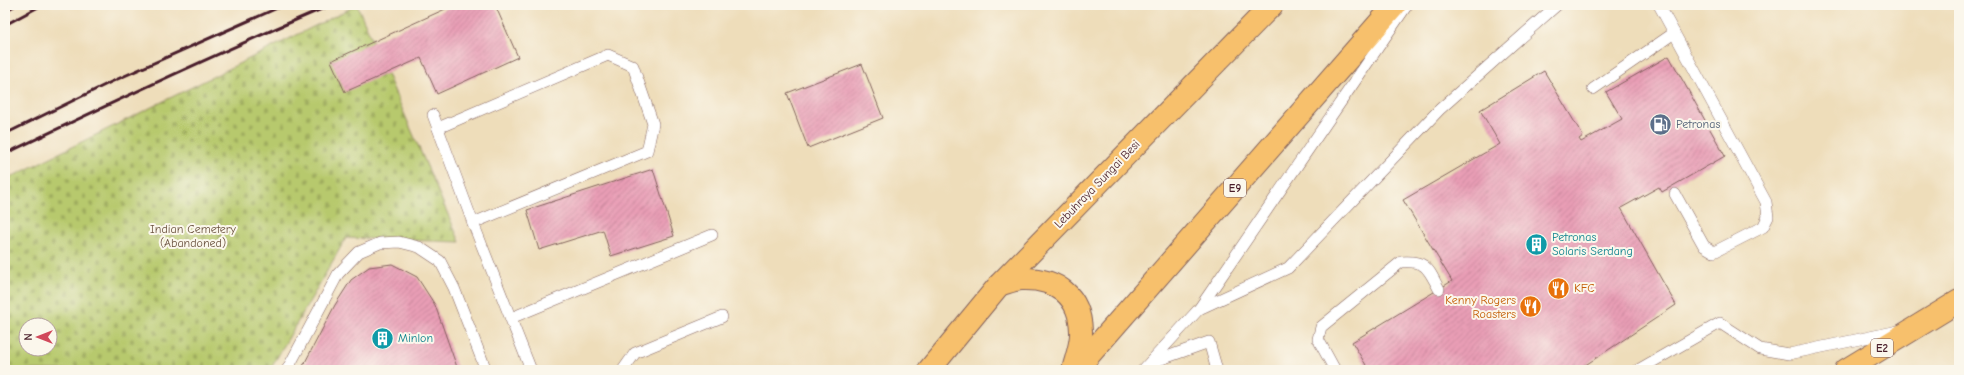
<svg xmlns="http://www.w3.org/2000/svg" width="1964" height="375" viewBox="0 0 1964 375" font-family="'Comic Neue',sans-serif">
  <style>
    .cemetery { fill: url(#cemetery-stones); stroke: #80744c; fill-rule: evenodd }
    .building { fill: url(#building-hatch) }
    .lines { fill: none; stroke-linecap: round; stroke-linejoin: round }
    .lane-casing { stroke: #83625d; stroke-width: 12 }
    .highway-casing { stroke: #83625d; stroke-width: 24 }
    .lane { stroke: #fff; stroke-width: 11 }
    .highway { stroke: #f7c06c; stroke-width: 22 }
    .rail { stroke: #4a1f2b; stroke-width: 3 }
    .labels { text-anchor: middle; stroke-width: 4; stroke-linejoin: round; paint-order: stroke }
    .shield { fill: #fbf7ec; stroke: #7f6065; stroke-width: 1 }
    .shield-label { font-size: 11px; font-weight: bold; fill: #4a1f2b }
    .service-label { font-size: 12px; fill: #4e5e75; stroke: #fbf7ec; text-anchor: start }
    .street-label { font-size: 12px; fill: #4a1f2b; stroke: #fbf7ec }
    .park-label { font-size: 12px; fill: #6b523f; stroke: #fbf7ec }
    .culture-label { font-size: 12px; fill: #0d838f; stroke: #fbf7ec; text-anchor: start }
    .food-label { font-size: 12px; fill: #c56008; stroke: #fbf7ec; text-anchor: start }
  </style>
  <defs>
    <pattern id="cemetery-stones" width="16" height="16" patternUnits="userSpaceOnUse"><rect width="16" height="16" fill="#b7c96d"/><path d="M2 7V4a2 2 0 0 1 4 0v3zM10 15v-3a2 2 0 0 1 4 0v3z" fill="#9fac5f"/></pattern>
    <pattern id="building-hatch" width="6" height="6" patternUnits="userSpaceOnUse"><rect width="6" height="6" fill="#e99eb6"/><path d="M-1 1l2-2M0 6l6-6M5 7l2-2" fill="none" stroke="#bf8094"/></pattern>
  </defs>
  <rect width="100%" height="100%" fill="#fbf7ec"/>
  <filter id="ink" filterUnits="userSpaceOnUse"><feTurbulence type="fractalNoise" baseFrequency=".025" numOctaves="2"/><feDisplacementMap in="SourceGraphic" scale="8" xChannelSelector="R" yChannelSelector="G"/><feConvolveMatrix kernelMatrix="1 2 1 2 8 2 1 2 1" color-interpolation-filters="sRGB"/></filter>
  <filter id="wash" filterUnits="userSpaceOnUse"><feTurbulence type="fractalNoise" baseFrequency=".012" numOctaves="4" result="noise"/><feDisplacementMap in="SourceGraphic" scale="16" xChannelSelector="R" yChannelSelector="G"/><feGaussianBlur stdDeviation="0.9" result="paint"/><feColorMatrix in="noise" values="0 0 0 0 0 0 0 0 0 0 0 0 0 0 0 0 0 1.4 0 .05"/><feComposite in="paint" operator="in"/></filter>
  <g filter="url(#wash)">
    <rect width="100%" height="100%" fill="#eeddba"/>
    <path class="cemetery" d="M357,5L460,242L346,238L270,370H6L5,180ZM26,325H50V349H26Z"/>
    <g id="blocks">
      <g class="building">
        <polygon points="454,5 495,5 518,57 437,94 421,58 345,92 331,61"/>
        <polygon points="1669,56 1725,156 1662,192 1659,187 1621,208 1676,305 1578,370 1369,370 1352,342 1452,281 1403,200 1500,144 1480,110 1544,71 1583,136 1579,139 1581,142 1622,119 1606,92"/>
        <polygon points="862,64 883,118 808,148 787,93"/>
        <polygon points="653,169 674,236 611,256 603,230 539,250 527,210"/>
        <polygon points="392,264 417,277 435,305 458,370 301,370 335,305 351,280 369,267"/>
      </g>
    </g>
  </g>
  <g filter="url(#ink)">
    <use href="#blocks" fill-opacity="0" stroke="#83625d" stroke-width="1"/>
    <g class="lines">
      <defs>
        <g id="lane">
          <polyline points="1659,5 1766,202 1768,217 1763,227 1714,252 1704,246 1675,194"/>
          <polyline points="1593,89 1674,33"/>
          <polyline points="433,115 473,223 531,370"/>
          <polyline points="438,128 608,55 633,66 653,124 647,151 473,223"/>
          <polyline points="1199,309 1288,268 1439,110 1557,5"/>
          <polyline points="511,318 712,235"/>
          <polyline points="1150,363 1209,342 1217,370"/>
          <polyline points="287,370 338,274 359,252 380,243 399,242 419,247 440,261 454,288 486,370"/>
          <polyline points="623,370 635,353 722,317"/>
          <polyline points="1143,370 1199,309 1407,5"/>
          <path d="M1335,370L1318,339L1321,327L1401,262C1427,260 1428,269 1439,289"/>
          <polyline points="1638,370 1720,323 1760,349 1789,354 1898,331"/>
        </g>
        <g id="highway">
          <path d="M999,285C1006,283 1015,279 1022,279C1057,278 1080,296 1081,331C1082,343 1076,358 1073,370"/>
          <polyline points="929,370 999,285 1272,5"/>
          <polyline points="1076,370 1395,5"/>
          <polyline points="1846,370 1959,301"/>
        </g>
      </defs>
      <use href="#lane" class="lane-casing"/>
      <use href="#highway" class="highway-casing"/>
      <use href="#lane" class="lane"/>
      <use href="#highway" class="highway"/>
      <g class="rail">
        <polyline points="5,11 16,5"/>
        <polyline points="5,25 42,5"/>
        <polyline points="5,134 111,82 284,5"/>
        <path d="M5,154C113,102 221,51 331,5"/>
      </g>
    </g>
  </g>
  <defs>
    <symbol id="fuel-disc" viewBox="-11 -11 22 22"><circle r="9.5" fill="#5c6f8a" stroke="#fbf7ec"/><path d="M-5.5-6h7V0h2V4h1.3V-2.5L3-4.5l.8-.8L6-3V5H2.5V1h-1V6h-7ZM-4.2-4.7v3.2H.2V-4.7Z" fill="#fff"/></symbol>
    <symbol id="building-disc" viewBox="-11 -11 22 22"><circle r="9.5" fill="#0f9aa8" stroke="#fbf7ec"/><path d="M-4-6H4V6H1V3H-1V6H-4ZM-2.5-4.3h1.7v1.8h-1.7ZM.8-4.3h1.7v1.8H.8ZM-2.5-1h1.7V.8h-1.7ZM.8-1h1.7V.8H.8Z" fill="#fff"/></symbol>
    <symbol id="restaurant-disc" viewBox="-11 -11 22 22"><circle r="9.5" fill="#e8710a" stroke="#fbf7ec"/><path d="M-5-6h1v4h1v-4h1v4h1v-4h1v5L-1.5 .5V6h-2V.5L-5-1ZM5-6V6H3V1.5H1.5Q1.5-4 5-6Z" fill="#fff"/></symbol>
  </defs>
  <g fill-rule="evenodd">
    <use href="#fuel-disc" x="1648" y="112" width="25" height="25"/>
    <use href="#building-disc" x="1524" y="232" width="25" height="25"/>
    <use href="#restaurant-disc" x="1546" y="276" width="25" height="25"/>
    <use href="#restaurant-disc" x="1518" y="294" width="25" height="25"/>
    <use href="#building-disc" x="370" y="326" width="25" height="25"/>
  </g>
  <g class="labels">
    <g class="shield">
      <rect x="1224" y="179" width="22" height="18" rx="3"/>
      <rect x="1871" y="339" width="22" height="18" rx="3"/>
    </g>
    <g class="shield-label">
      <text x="1235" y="192">E9</text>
      <text x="1882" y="352">E2</text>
    </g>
    <g class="service-label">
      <text x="1676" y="128">Petronas</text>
    </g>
    <g class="street-label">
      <text transform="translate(1097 184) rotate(-46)" y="4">Lebuhraya Sungai Besi</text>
    </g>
    <g class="park-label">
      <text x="193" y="233">Indian Cemetery<tspan x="193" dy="14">(Abandoned)</tspan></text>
    </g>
    <g class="culture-label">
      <text x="1552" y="241">Petronas<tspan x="1552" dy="14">Solaris Serdang</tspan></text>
      <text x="398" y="342">Minlon</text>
    </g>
    <g class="food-label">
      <text x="1574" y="292">KFC</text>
      <text x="1516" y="304" text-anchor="end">Kenny Rogers<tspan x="1516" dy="14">Roasters</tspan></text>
    </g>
  </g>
  <rect width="1964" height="375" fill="none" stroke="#fbf7ec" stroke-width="20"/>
  <g transform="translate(38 337) rotate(270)"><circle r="19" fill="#fbf7ec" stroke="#b4a19f"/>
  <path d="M0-3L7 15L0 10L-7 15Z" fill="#d1495b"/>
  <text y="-6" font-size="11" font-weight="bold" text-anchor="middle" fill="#4a1f2b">N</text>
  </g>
</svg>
